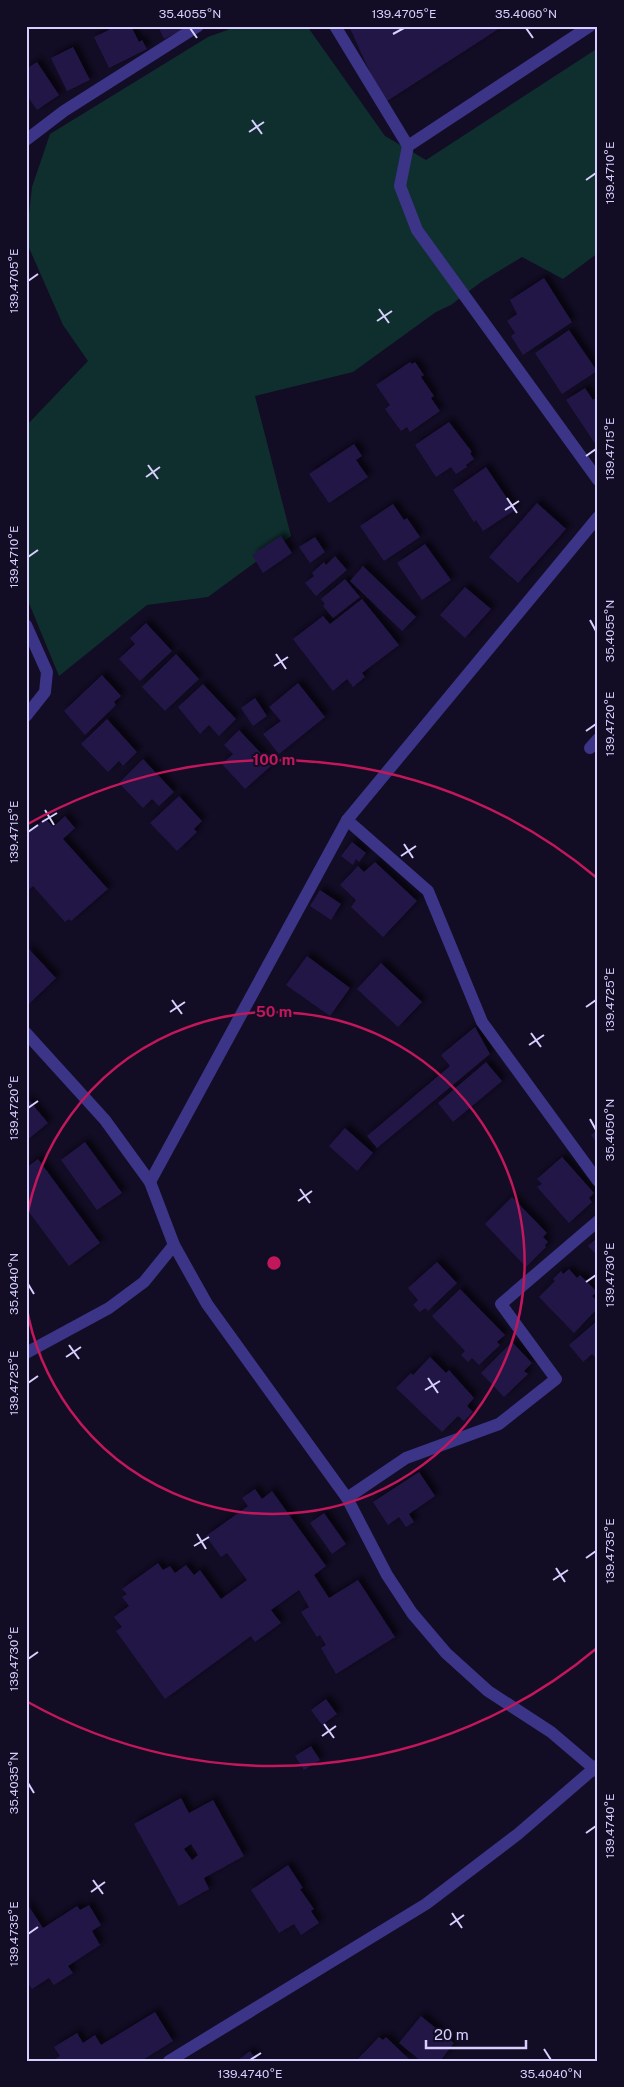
<svg xmlns="http://www.w3.org/2000/svg" width="624" height="2087" viewBox="0 0 624 2087" font-family="'Public Sans',sans-serif">
  <style>
    .green { fill: #0f2f2f }
    .building { fill: #231747; fill-rule: evenodd; filter: url(#shadow) }
    .lines { fill: none; stroke-linecap: round; stroke-linejoin: round }
    .service { stroke: #3b3487; stroke-width: 12 }
    .minor { stroke: #3b3487; stroke-width: 12 }
    .ticks { fill: none; stroke: #d7d0ff; stroke-width: 2 }
    .ring { fill: none; stroke: #c2185b; stroke-width: 2.5 }
    .centre { fill: #c2185b; stroke: #120c24; stroke-width: 2.5 }
    .ring-label { font-size: 15px; text-anchor: middle; font-weight: bold; fill: #c2185b; stroke: #120c24; stroke-width: 4; stroke-linejoin: round; paint-order: stroke }
    .neatline { fill: none; stroke: #d7d0ff; stroke-width: 2 }
    .ticks-label { font-size: 12px; text-anchor: middle; fill: #d7d0ff }
  </style>
  <defs>
    <filter id="shadow"><feDropShadow dx="4.5" dy="-4.5" stdDeviation="2.5" flood-color="#0009"/></filter>
  </defs>
  <rect width="100%" height="100%" fill="#120c24"/>
  <polygon class="green" points="238,26 307,26 385,136 426,160 598,48 598,253 563,279 522,257 481,282 451,305 436,312 353,372 255,396 291,536 208,597 147,605 59,676 26,596 26,426 88,361 63,325 26,241 32,187 50,134 208,37"/>
  <g class="building">
    <polygon points="117,26 131,26 139,42 142,40 147,49 109,68 94,37"/>
    <polygon points="158,26 190,26 164,39"/>
    <polygon points="349,26 503,26 384,103"/>
    <polygon points="73,47 90,80 67,91 51,58"/>
    <polygon points="37,62 59,95 37,110 26,94 26,69"/>
    <polygon points="544,278 572,322 523,355 511,336 515,333 507,321 517,314 510,300"/>
    <polygon points="569,330 597,371 562,394 535,353"/>
    <polygon points="410,362 412,364 415,362 424,375 421,377 434,396 431,398 440,411 410,432 407,427 401,431 385,409 390,405 376,385"/>
    <polygon points="585,388 593,400 598,396 598,448 566,400"/>
    <polygon points="449,422 472,452 470,453 474,459 466,465 467,467 456,474 451,467 436,477 415,445"/>
    <polygon points="354,444 362,456 356,460 368,477 329,503 309,474"/>
    <polygon points="486,467 515,510 483,531 476,520 474,522 453,490"/>
    <polygon points="537,503 566,529 518,583 489,557"/>
    <polygon points="393,504 404,520 407,518 420,537 384,561 360,526"/>
    <polygon points="281,536 292,553 263,573 252,555"/>
    <polygon points="315,537 325,552 310,563 299,547"/>
    <polygon points="425,544 451,580 422,600 397,563"/>
    <polygon points="335,556 347,570 316,596 305,583 314,576 312,573 324,562 326,565"/>
    <polygon points="363,566 416,617 402,631 350,581"/>
    <polygon points="345,579 360,597 333,618 323,606 325,604 321,599"/>
    <polygon points="465,587 491,609 465,638 440,615"/>
    <polygon points="362,599 399,645 362,673 365,677 353,687 347,679 333,691 293,639 323,616 330,624"/>
    <polygon points="146,623 172,651 140,681 119,659 135,644 130,638"/>
    <polygon points="176,654 199,679 165,711 142,687"/>
    <polygon points="102,675 121,696 114,702 116,705 85,735 64,711"/>
    <polygon points="298,683 325,717 279,754 263,734 281,721 269,707"/>
    <polygon points="203,684 236,719 219,736 209,725 200,734 178,707"/>
    <polygon points="255,698 267,716 253,726 241,708"/>
    <polygon points="107,719 137,752 123,766 119,761 108,772 81,744"/>
    <polygon points="239,730 272,765 245,789 222,764 233,754 224,745"/>
    <polygon points="143,759 174,792 159,806 152,799 143,808 119,783"/>
    <polygon points="179,796 202,821 194,829 197,832 177,851 150,823"/>
    <polygon points="65,816 75,828 63,839 108,889 71,921 69,919 65,922 33,886 26,892 26,835 45,818 53,827"/>
    <polygon points="352,842 366,853 359,862 356,859 353,865 341,856"/>
    <polygon points="375,862 417,901 383,937 351,907 356,900 340,885 358,866 364,872"/>
    <polygon points="320,890 341,904 331,920 310,906"/>
    <polygon points="27,947 56,978 29,1004 26,1002"/>
    <polygon points="307,956 350,988 330,1016 286,985"/>
    <polygon points="381,963 422,1002 398,1027 357,989"/>
    <polygon points="475,1027 490,1054 377,1148 367,1136 450,1066 441,1055"/>
    <polygon points="486,1062 502,1081 453,1122 438,1103"/>
    <polygon points="28,1099 48,1123 26,1141 26,1101"/>
    <polygon points="345,1128 373,1153 357,1171 329,1146"/>
    <polygon points="598,1130 598,1144 591,1135"/>
    <polygon points="85,1142 122,1193 97,1210 61,1160"/>
    <polygon points="562,1157 594,1193 589,1198 592,1202 569,1223 537,1187 542,1184 537,1179"/>
    <polygon points="38,1159 100,1243 69,1266 26,1208 26,1168"/>
    <polygon points="512,1197 547,1233 543,1237 548,1242 545,1245 546,1247 526,1267 485,1224"/>
    <polygon points="598,1237 598,1256 588,1246"/>
    <polygon points="437,1262 457,1283 428,1311 425,1308 420,1312 413,1305 418,1300 408,1288"/>
    <polygon points="569,1269 577,1278 580,1275 597,1292 592,1296 598,1302 598,1308 574,1333 539,1297 555,1281 553,1279 561,1271 563,1274"/>
    <polygon points="460,1289 505,1335 497,1342 500,1345 479,1365 472,1358 468,1362 461,1355 465,1351 432,1316"/>
    <polygon points="598,1320 598,1360 592,1354 583,1362 569,1345"/>
    <polygon points="512,1342 532,1363 524,1371 528,1374 504,1397 481,1373"/>
    <polygon points="430,1357 446,1373 449,1370 474,1398 467,1406 473,1412 464,1421 458,1416 442,1432 396,1388 411,1373 413,1375"/>
    <polygon points="419,1472 435,1496 409,1514 414,1522 406,1527 399,1517 388,1525 373,1502"/>
    <polygon points="255,1489 262,1499 272,1491 326,1566 314,1575 329,1598 358,1580 395,1637 336,1674 321,1648 326,1645 320,1635 317,1637 301,1612 309,1607 299,1590 271,1610 281,1623 255,1642 251,1636 165,1699 116,1631 122,1627 114,1617 129,1606 122,1597 127,1594 122,1589 158,1563 163,1570 170,1566 175,1573 186,1565 194,1575 200,1570 221,1599 247,1580 227,1553 221,1557 206,1536 248,1506 242,1498"/>
    <polygon points="324,1513 346,1544 332,1554 310,1523"/>
    <polygon points="326,1699 337,1714 322,1725 311,1710"/>
    <polygon points="311,1746 320,1760 304,1770 295,1756"/>
    <path d="M181,1798L189,1813L213,1800L244,1856L204,1878L209,1889L179,1906L134,1824ZM191,1844L198,1855L192,1860L184,1849Z"/>
    <polygon points="288,1865 303,1888 300,1889 314,1909 311,1911 319,1923 301,1935 294,1924 279,1933 251,1890"/>
    <polygon points="26,1902 43,1928 77,1906 80,1910 89,1905 101,1925 92,1931 100,1945 68,1966 73,1973 54,1985 49,1978 32,1989 26,1980"/>
    <polygon points="155,2012 173,2041 141,2061 58,2061 56,2058 60,2056 54,2047 77,2033 83,2043 95,2035 101,2045"/>
    <polygon points="421,2016 454,2043 440,2061 421,2061 399,2043"/>
    <polygon points="379,2037 383,2040 386,2037 411,2061 356,2061"/>
    <polygon points="250,2051 257,2061 237,2061"/>
  </g>
  <g class="lines">
    <g class="service">
      <polyline points="335,26 408,146"/>
      <polyline points="590,26 408,146 400,186 417,230 598,480"/>
      <polyline points="26,140 64,111 198,26"/>
      <polyline points="590,748 598,739"/>
      <polyline points="347,1498 406,1458 499,1424 556,1379 501,1304 598,1221"/>
    </g>
    <g class="minor">
      <polyline points="26,625 47,672 45,692 26,716"/>
      <polyline points="347,820 428,891 482,1022 598,1181"/>
      <polyline points="26,1033 105,1120 150,1182 174,1245 207,1304 347,1498 387,1575 412,1613 446,1653 488,1691 551,1732 598,1772"/>
      <polyline points="150,1182 347,820 598,517"/>
      <polyline points="26,1353 109,1308 144,1282 174,1245"/>
      <polyline points="169,2061 426,1904 518,1834 598,1765"/>
    </g>
  </g>
  <path class="ticks" d="M190,28L197,38M526,28L533,38M393,34L404,28M252,120L262,134M249,132L264,122M586,180L596,173M28,281L38,274M379,309L389,323M377,321L392,311M586,456L596,449M148,465L158,479M146,477L160,467M507,498L517,513M505,510L519,501M28,557L38,550M590,620L596,631M276,654L286,669M274,666L288,657M586,731L596,724M45,810L54,825M42,822L57,813M28,832L38,825M404,844L413,858M401,856L416,846M172,1000L182,1014M586,1007L596,1000M170,1012L185,1002M531,1033L541,1047M529,1045L544,1035M28,1108L38,1101M590,1119L596,1130M300,1189L310,1203M298,1201L312,1191M586,1282L596,1275M28,1284L34,1294M69,1345L79,1359M66,1357L81,1347M428,1378L438,1393M28,1383L38,1376M425,1390L440,1381M197,1534L206,1549M194,1546L209,1537M586,1558L596,1551M556,1568L565,1582M553,1580L568,1570M28,1659L38,1652M324,1724L334,1738M322,1736L336,1726M28,1783L34,1793M586,1833L596,1826M93,1880L103,1894M91,1892L105,1882M452,1913L462,1928M450,1925L464,1915M28,1934L38,1927M544,2049L551,2060M250,2060L261,2053"/>
  <g class="ring">
    <path d="M26 1222A251 251 0 1 1 26 1304"/>
    <path d="M597 1648A503 503 0 0 1 26 1701M26 825A503 503 0 0 1 597 878"/>
  </g>
  <circle cx="274" cy="1263" r="8" class="centre"/>
  <g class="ring-label">
    <text x="274" y="765">100 m</text>
    <text x="274" y="1017">50 m</text>
  </g>
  <rect width="624" height="2087" fill="none" stroke="#120c24" stroke-width="55"/>
  <path d="M426 2040v8h100v-8" fill="none" stroke="#d7d0ff" stroke-width="2.5"/>
  <text x="434" y="2040" font-size="15" fill="#d7d0ff" stroke="#120c24" stroke-width="4" paint-order="stroke">20 m</text>
  <rect x="28" y="28" width="568" height="2032" class="neatline"/>
  <g class="ticks-label">
    <text x="190" y="18">35.4055°N</text>
    <text x="404" y="18">139.4705°E</text>
    <text x="526" y="18">35.4060°N</text>
    <text transform="translate(610 173) rotate(-90)" y="4">139.4710°E</text>
    <text transform="translate(14 281) rotate(-90)" y="4">139.4705°E</text>
    <text transform="translate(610 449) rotate(-90)" y="4">139.4715°E</text>
    <text transform="translate(14 557) rotate(-90)" y="4">139.4710°E</text>
    <text transform="translate(610 631) rotate(-90)" y="4">35.4055°N</text>
    <text transform="translate(610 724) rotate(-90)" y="4">139.4720°E</text>
    <text transform="translate(14 832) rotate(-90)" y="4">139.4715°E</text>
    <text transform="translate(610 1000) rotate(-90)" y="4">139.4725°E</text>
    <text transform="translate(14 1108) rotate(-90)" y="4">139.4720°E</text>
    <text transform="translate(610 1130) rotate(-90)" y="4">35.4050°N</text>
    <text transform="translate(610 1275) rotate(-90)" y="4">139.4730°E</text>
    <text transform="translate(14 1284) rotate(-90)" y="4">35.4040°N</text>
    <text transform="translate(14 1383) rotate(-90)" y="4">139.4725°E</text>
    <text transform="translate(610 1551) rotate(-90)" y="4">139.4735°E</text>
    <text transform="translate(14 1659) rotate(-90)" y="4">139.4730°E</text>
    <text transform="translate(14 1783) rotate(-90)" y="4">35.4035°N</text>
    <text transform="translate(610 1826) rotate(-90)" y="4">139.4740°E</text>
    <text transform="translate(14 1934) rotate(-90)" y="4">139.4735°E</text>
    <text x="250" y="2078">139.4740°E</text>
    <text x="551" y="2078">35.4040°N</text>
  </g>
</svg>
